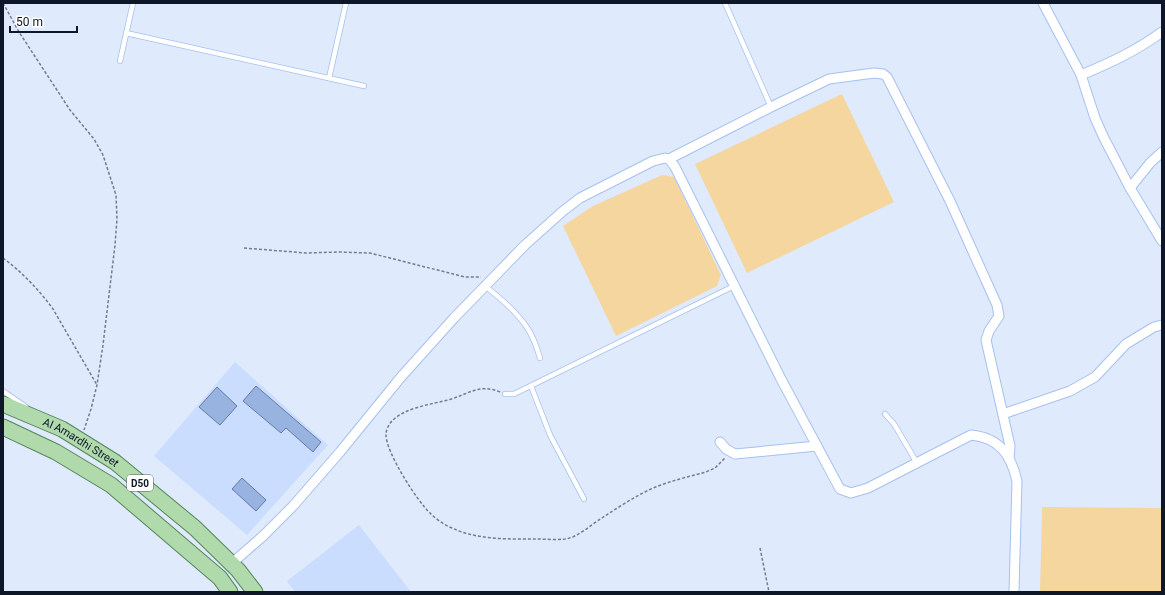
<svg xmlns="http://www.w3.org/2000/svg" width="1165" height="595" viewBox="0 0 1165 595" font-family="Roboto,sans-serif">
  <style>
    .built { fill: #cbddfe }
    .green { fill: #f5d69e }
    .building { fill: #99b3e1; stroke: #627aa5 }
    .lines { fill: none; stroke-linecap: round; stroke-linejoin: round }
    .lane-casing { stroke: #a6c0ef; stroke-width: 6 }
    .street-casing { stroke: #a6c0ef; stroke-width: 11 }
    .primary-casing { stroke: #558659; stroke-width: 17 }
    .path { stroke: #727c8e; stroke-width: 1.5; stroke-dasharray: 3 2; stroke-linecap: butt }
    .lane { stroke: #fff; stroke-width: 4.5 }
    .street { stroke: #fff; stroke-width: 9 }
    .primary { stroke: #b0daac; stroke-width: 15 }
    .labels { text-anchor: middle; stroke-width: 4; stroke-linejoin: round; paint-order: stroke }
    .shield { fill: #fff; stroke: #565d68; stroke-width: 1 }
    .shield-label { font-size: 10px; font-weight: bold; fill: #0e1728 }
    .street-label { font-size: 11px; fill: #0e1728; stroke: #fff }
  </style>
  <rect width="100%" height="100%" fill="#dfeafd"/>
  <g class="built">
    <polygon points="235,362 328,445 247,535 154,456"/>
    <polygon points="359,525 411,592 295,592 287,581"/>
  </g>
  <g class="green">
    <polygon points="842,94 894,202 747,273 695,164"/>
    <polygon points="662,175 674,177 721,275 717,286 616,336 563,226 593,206"/>
    <polygon points="1042,507 1162,508 1162,592 1040,592"/>
  </g>
  <g class="building">
    <polygon points="256,386 321,442 313,452 286,428 281,433 243,401"/>
    <polygon points="217,387 237,406 220,425 199,407"/>
    <polygon points="242,478 266,500 256,511 232,489"/>
  </g>
  <g class="lines">
    <defs>
      <g id="lane">
        <polyline points="725,3 771,107"/>
        <polyline points="126,33 364,86"/>
        <polyline points="120,61 133,3"/>
        <polyline points="329,78 346,3"/>
        <path d="M485,286C500,298 517,312 528,329C534,338 537,348 540,358"/>
        <polyline points="531,386 550,435 584,499"/>
        <polyline points="3,391 26,407"/>
        <polyline points="505,394 514,394 734,286"/>
        <polyline points="885,414 894,424 917,463"/>
      </g>
      <g id="street">
        <polyline points="1043,3 1081,75 1095,118 1104,138 1130,188 1162,241"/>
        <path d="M1081,75C1110,63 1136,51 1162,32"/>
        <polyline points="669,159 771,107 829,79 874,73 883,74 887,77 950,201 997,305 999,316 989,331 986,340 1010,446 1009,459"/>
        <polyline points="1130,188 1150,163 1162,152"/>
        <polyline points="1003,414 1070,391 1095,377 1126,344 1154,327 1162,325"/>
        <polyline points="720,442 726,449 735,454 817,446"/>
        <path d="M231,564L263,536L293,506L340,452L401,377L454,318L525,245L563,211L580,198L653,161L665,158L669,159L675,167L780,377L840,489L851,493L868,488L971,435C1000,438 1011,455 1017,481L1014,592"/>
      </g>
      <g id="primary">
        <path id="s1" d="M3,404L62,429L115,462L195,528L238,570L255,592"/>
        <polyline points="3,427 56,452 111,485 220,578 230,592"/>
      </g>
    </defs>
    <use href="#lane" class="lane-casing"/>
    <use href="#street" class="street-casing"/>
    <use href="#primary" class="primary-casing"/>
    <g class="path">
      <polyline points="3,3 19,32 70,110 94,139 103,155 116,195 117,219 115,245 103,345 97,385 91,409 84,430"/>
      <polyline points="244,248 306,253 338,252 370,253 465,277 481,277"/>
      <path d="M3,258C22,272 39,290 53,309L97,385"/>
      <path d="M500,392C479,383 467,395 448,400C432,404 404,408 392,421C389,424 386,430 386,434C385,451 417,501 430,513C436,519 444,525 452,528C477,540 508,539 535,539C545,539 556,540 565,539C579,537 590,525 602,518C617,508 634,497 651,489C669,481 688,477 706,472L715,468L725,458"/>
      <polyline points="760,548 769,592"/>
    </g>
    <use href="#lane" class="lane"/>
    <use href="#street" class="street"/>
    <use href="#primary" class="primary"/>
  </g>
  <g class="labels">
    <rect class="shield" x="127" y="475" width="26" height="16" rx="3"/>
    <g class="shield-label">
      <text x="140" y="487">D50</text>
    </g>
    <g class="street-label">
      <text dy="4" stroke="none"><textPath href="#s1" startOffset="87">Al Amardhi Street</textPath></text>
    </g>
  </g>
  <rect width="1165" height="595" fill="none" stroke="#0e1728" stroke-width="8"/>
  <path d="M10 26v6h67v-6" fill="none" stroke="#0e1728" stroke-width="2"/>
  <text x="16" y="26" font-size="12" fill="#0e1728" stroke="#ffffff" stroke-width="3" paint-order="stroke">50 m</text>
</svg>
